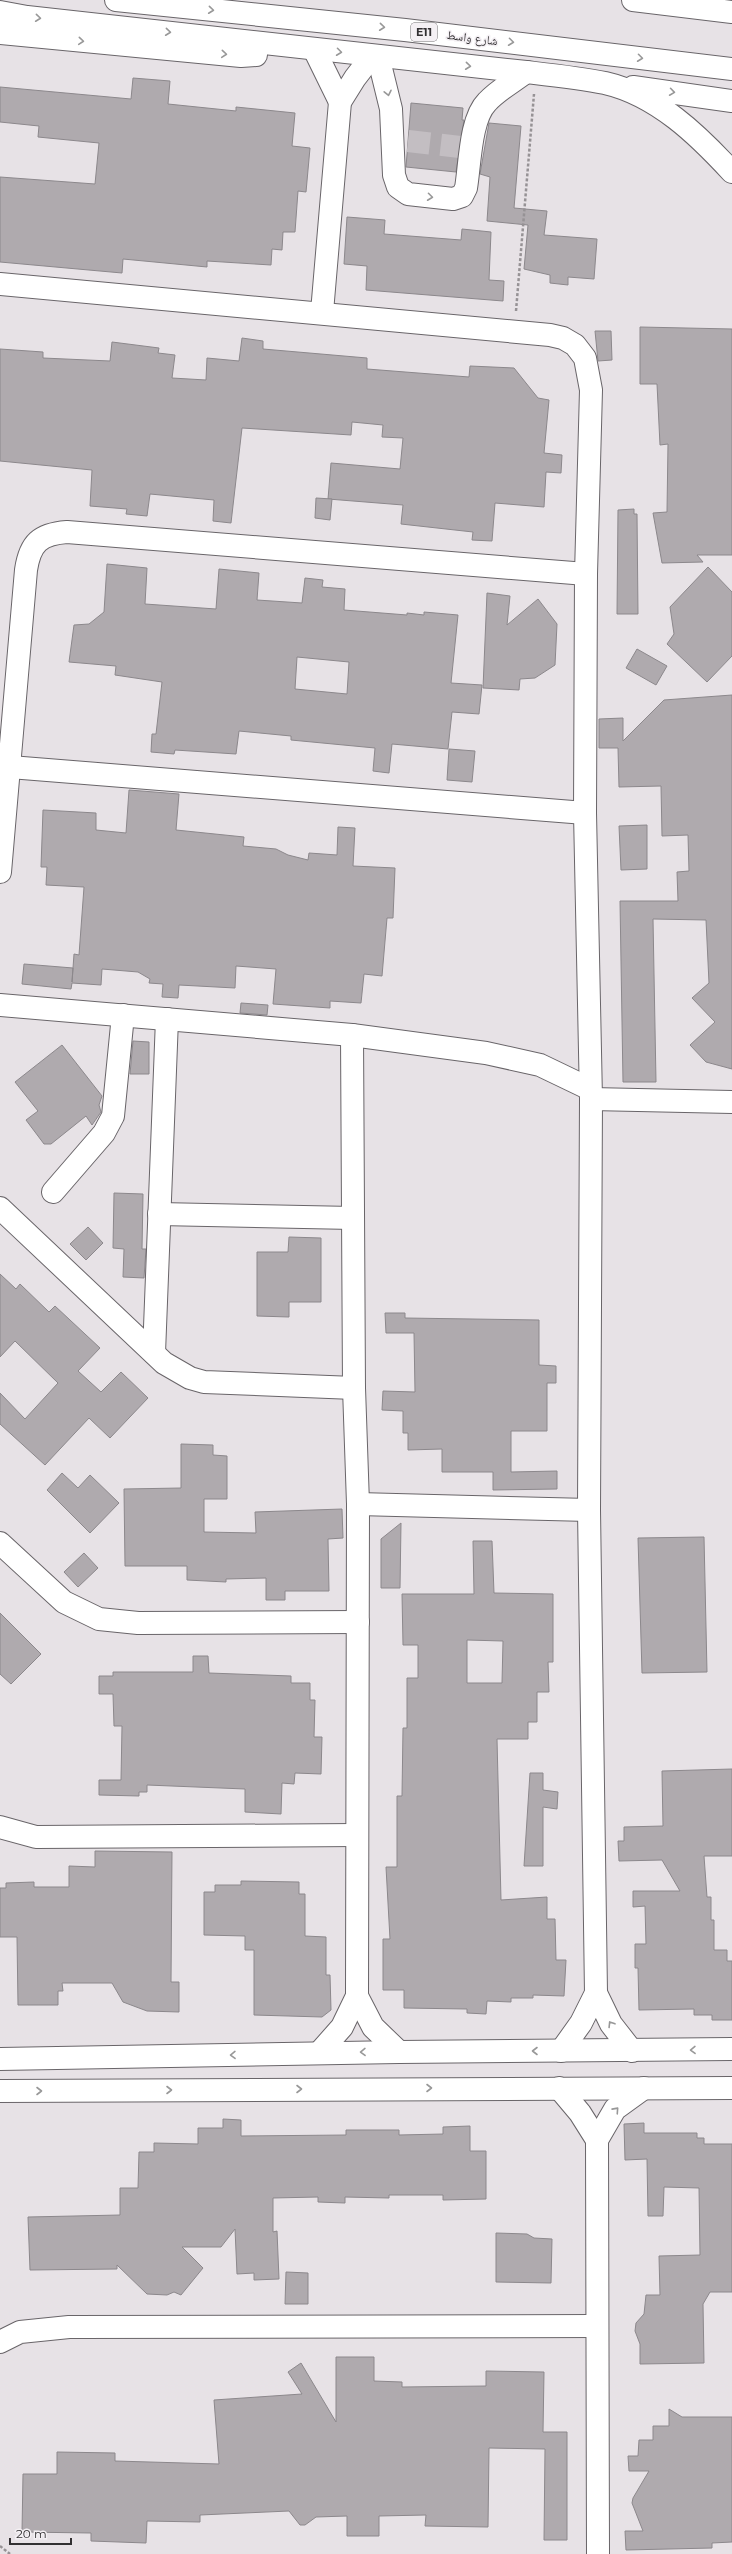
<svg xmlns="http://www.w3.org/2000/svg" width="732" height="2554" viewBox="0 0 732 2554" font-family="Montserrat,'Noto Naskh Arabic',sans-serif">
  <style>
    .building { fill: #afaaae; stroke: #8c888c; fill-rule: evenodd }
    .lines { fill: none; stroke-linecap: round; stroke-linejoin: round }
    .minor-tunnel { stroke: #c3bec2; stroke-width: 22; stroke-dasharray: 22 11; stroke-linecap: butt }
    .minor-casing { stroke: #696569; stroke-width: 24 }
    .highway-casing { stroke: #696569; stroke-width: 24 }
    .path { stroke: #969295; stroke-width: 2.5; stroke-dasharray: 3 2; stroke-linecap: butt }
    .minor { stroke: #fff; stroke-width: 22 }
    .highway { stroke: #fff; stroke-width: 22 }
    .oneway { stroke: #989898 }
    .labels { text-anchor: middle; stroke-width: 3; stroke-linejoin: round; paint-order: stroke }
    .shield { fill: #f4f0f4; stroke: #6c6a6c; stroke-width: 1 }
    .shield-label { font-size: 11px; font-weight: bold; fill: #323032 }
    .street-label { font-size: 12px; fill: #323032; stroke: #f4f0f4 }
  </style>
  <rect width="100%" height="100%" fill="#e7e2e6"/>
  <g class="building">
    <polygon points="133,78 170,81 168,104 236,111 236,107 295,113 292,146 310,148 306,192 298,191 295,232 283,232 282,250 272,249 271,265 207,261 207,267 123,259 122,273 0,262 0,177 95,184 99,143 38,137 39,126 0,122 0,87 131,99"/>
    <polygon points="411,103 463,108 462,120 464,120 456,172 406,167"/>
    <polygon points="489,123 521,126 514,208 547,211 544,235 597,239 594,279 568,277 568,285 550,283 550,275 524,269 528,225 487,221 490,177 480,174"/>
    <polygon points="347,217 385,220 384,234 461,240 462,229 491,232 489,280 504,281 503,301 366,290 367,266 344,264"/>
    <polygon points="640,327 732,329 732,555 697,555 703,562 662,563 653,513 667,512 668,444 660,445 657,384 640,384"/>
    <polygon points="595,331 611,331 612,360 598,361"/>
    <polygon points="242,338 263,341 263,349 367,358 367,369 469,377 470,366 514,368 538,398 549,400 544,453 562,455 561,473 546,472 544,507 495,503 492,541 472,540 473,532 401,524 403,505 328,499 331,463 400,469 403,438 382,437 383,425 352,422 351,435 242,428 231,523 213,521 214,500 150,494 147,516 126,514 127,509 90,506 92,470 0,461 0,349 43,352 43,358 110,361 112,342 159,348 158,353 175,355 172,378 206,380 207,358 239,361"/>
    <polygon points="316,498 332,499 330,520 315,518"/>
    <polygon points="634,509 634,514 637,514 638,614 617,614 618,510"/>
    <path d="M107,564L147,568L145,604L216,609L219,569L259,573L257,600L302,603L305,578L323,580L322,587L345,589L344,610L407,615V613L424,615V612L458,615L451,683L482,685L479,714L452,712L448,749L392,744L389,773L373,771L375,748L291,740V736L239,731L236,754L175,750L174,754L151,752L152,734H156L162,682L115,675L116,666L69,662L74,625L89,624L104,612ZM297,657L349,662L347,694L295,689Z"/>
    <polygon points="708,567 732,592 732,656 707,682 667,644 674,634 670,607"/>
    <polygon points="487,593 510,596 507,625 538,599 557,624 555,665 535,678 520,679 519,690 483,688"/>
    <polygon points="637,649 667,666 656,685 626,668"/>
    <polygon points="732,695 732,1069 706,1062 690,1045 715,1022 692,998 709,983 706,920 653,919 656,1082 623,1082 620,901 678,901 677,872 689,871 688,835 662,836 661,786 619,787 618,748 599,748 599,719 623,718 623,741 664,700"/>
    <polygon points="449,749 475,751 472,782 447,780"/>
    <polygon points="129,790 179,794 176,830 244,837 243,846 276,849 288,855 308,860 309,853 337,855 338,827 355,828 353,866 395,868 393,918 387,918 382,976 364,974 361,1003 330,1001 330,1008 273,1004 276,969 236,966 235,988 179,985 178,998 162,997 163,984 149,983 150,979 138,972 102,969 101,985 72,983 71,989 22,984 24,964 73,968 72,982 74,954 79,955 84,887 46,885 47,867 41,867 43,810 96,813 96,830 126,833"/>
    <polygon points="647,825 647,869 621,870 619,826"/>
    <polygon points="241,1003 268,1005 267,1015 240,1013"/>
    <polygon points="133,1041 149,1042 149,1074 130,1074"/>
    <polygon points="62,1045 102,1096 99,1105 101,1112 92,1125 86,1116 51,1144 44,1144 26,1120 38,1111 15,1082"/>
    <polygon points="114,1193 143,1194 142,1249 146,1249 144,1278 123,1277 124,1249 113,1248"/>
    <polygon points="88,1227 103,1243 86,1260 70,1244"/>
    <polygon points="289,1237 321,1238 321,1302 289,1302 289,1317 257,1316 257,1252 288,1252"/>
    <polygon points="0,1274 16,1289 20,1284 49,1312 55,1306 100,1348 78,1371 101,1392 121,1372 148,1398 110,1438 89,1418 45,1465 0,1424 0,1393 25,1419 58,1383 15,1341 0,1357"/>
    <polygon points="385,1313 405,1313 405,1318 539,1320 539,1365 556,1366 556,1383 547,1383 547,1431 511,1431 511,1472 557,1471 557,1489 493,1490 493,1472 442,1472 442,1449 408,1450 408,1433 403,1433 403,1411 382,1410 383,1391 415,1392 414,1333 386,1333"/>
    <polygon points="181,1444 213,1445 213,1455 227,1456 227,1499 204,1499 204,1532 256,1533 255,1512 342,1509 343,1538 328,1539 329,1591 285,1591 285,1600 266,1600 266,1578 226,1579 226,1582 187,1580 187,1566 125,1566 124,1489 181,1488"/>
    <polygon points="62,1473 78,1488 90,1475 119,1503 90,1533 47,1490"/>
    <polygon points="401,1523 400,1588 381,1588 381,1539"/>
    <polygon points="704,1537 707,1672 642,1673 638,1538"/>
    <path d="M473,1541H492L494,1593L553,1594V1662H548L549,1692H537V1722H528V1739H497L501,1900L547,1897V1919H555L556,1960H566L564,1996L533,1995V1998H511V2002L487,2001L486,2014L467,2013V2009L404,2008V1990H383V1939H390L386,1867H397V1796H402L403,1728H407V1678H418V1645H403L402,1594H474ZM467,1640L503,1641L502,1683H467Z"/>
    <polygon points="84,1553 98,1568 78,1587 64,1572"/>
    <polygon points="0,1613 41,1654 11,1684 0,1674"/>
    <polygon points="193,1656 208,1656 209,1673 291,1676 291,1683 310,1683 310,1700 315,1700 314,1737 322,1737 321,1774 295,1773 294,1784 282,1783 281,1814 245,1812 245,1789 147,1785 147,1792 139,1792 139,1796 99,1795 99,1780 121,1780 122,1726 114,1726 113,1694 99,1694 99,1676 113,1676 113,1672 193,1672"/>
    <polygon points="732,1769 732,1856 704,1856 707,1897 711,1897 711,1920 714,1920 714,1950 727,1950 727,1961 732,1961 732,2020 712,2020 712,2015 694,2015 694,2009 639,2010 638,1968 635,1968 635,1944 646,1944 645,1906 633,1907 633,1891 680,1891 662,1860 619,1861 618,1841 624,1841 624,1827 663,1826 662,1771"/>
    <polygon points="530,1773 543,1773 543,1790 558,1792 557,1809 543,1807 543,1866 524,1866"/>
    <polygon points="95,1851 172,1852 171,1982 179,1982 179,2012 147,2011 123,2002 112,1983 62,1983 63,1991 58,1991 58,2005 18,2005 17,1937 0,1937 0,1888 6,1888 6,1883 34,1882 34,1887 69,1887 69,1866 95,1867"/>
    <polygon points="241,1881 299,1882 299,1894 305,1894 305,1936 326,1937 326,1975 330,1975 331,2010 322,2017 254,2015 254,1950 245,1950 245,1936 204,1935 204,1892 215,1892 215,1885 241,1885"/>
    <polygon points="223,2119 241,2120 241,2136 346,2135 346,2130 399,2130 399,2135 443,2134 443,2127 470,2126 470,2151 486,2151 486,2199 443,2200 443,2195 389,2195 389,2198 345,2197 345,2203 318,2202 318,2197 273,2198 273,2232 277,2231 279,2279 254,2280 254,2273 237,2274 235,2229 221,2247 182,2247 203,2268 181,2295 174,2292 167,2295 147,2294 117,2265 117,2269 30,2270 28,2217 120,2215 120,2188 138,2188 139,2152 154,2152 154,2143 198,2144 198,2128 223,2128"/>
    <polygon points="644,2123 644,2133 697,2133 697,2138 704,2138 704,2144 732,2144 732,2292 710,2292 703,2304 704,2363 640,2364 640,2344 635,2331 636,2323 644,2314 646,2295 660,2295 659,2256 700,2255 699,2188 664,2187 663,2216 648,2216 647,2159 625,2160 624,2124"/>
    <polygon points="496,2233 527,2234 534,2238 552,2239 551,2283 496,2282"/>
    <polygon points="286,2272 308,2273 308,2304 285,2304"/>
    <polygon points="336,2357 374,2357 374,2381 402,2382 402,2387 486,2386 486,2371 544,2372 543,2432 567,2432 567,2540 544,2540 545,2449 489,2448 488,2527 425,2526 426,2515 379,2516 379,2536 347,2536 347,2516 316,2517 305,2525 300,2525 289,2511 200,2515 200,2522 147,2521 146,2543 91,2541 91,2533 22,2532 23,2474 57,2474 57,2452 115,2453 115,2461 219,2464 214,2400 302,2394 288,2372 301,2363 336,2422"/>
    <polygon points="669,2409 682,2417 732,2417 732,2542 712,2543 712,2548 626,2550 625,2531 643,2531 632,2503 633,2498 649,2471 629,2471 628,2456 638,2456 639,2440 653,2440 653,2426 669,2426"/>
  </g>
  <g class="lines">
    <polyline class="minor-tunnel" points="408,141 460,147"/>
    <defs>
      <g id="minor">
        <path d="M0,12L27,17L526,72C552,75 580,78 605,83C657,95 698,135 732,172"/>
        <polyline points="0,33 241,56 256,55"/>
        <polyline points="314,49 340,102"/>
        <path d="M378,56L391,109L394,175L398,187L408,194L453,199L462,196L466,188C470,165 470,119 487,102C498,90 513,82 526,72"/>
        <polyline points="633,87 732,101"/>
        <polyline points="0,284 550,335 563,338 575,345 585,358 591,390 586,574 585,813 591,1099 589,1510 596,1993 611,2024 632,2051"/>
        <polyline points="322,312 340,102 355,78 372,56"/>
        <polyline points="10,767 585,813"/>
        <path d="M0,872L26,570C30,543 40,534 67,532L586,574"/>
        <polyline points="0,1005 352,1035 486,1053 540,1065 590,1089"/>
        <polyline points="591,1099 732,1102"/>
        <polyline points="53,1192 104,1133 113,1116 123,1015"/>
        <polyline points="0,1208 164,1363 190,1378 204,1382 354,1388"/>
        <polyline points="159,1214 353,1218"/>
        <polyline points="154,1353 167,1019"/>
        <polyline points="358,1504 589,1510"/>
        <polyline points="0,1543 64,1602 99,1619 138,1623 358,1622"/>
        <polyline points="0,1827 36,1837 356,1835"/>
        <polyline points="357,1996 373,2027 399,2052"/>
        <polyline points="561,2051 581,2023 596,1993"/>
        <polyline points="319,2053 342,2027 357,1996 358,1504 354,1388 352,1035"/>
        <polyline points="0,2059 399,2052 732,2049"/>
        <polyline points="559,2088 580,2113 597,2140"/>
        <polyline points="0,2091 732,2088"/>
        <polyline points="0,2342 20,2332 69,2327 597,2326"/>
        <polyline points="598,2554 597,2140 615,2109 644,2088"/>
      </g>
      <g id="highway">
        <polyline points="116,0 405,30 732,69"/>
        <polyline points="633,0 732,12"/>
      </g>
    </defs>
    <use href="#minor" class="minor-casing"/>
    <use href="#highway" class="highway-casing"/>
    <g class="path">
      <polyline points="516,311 534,94"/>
      <polyline points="0,2546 10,2554"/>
    </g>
    <use href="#minor" class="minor"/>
    <use href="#highway" class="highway"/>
  </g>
  <defs><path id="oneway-chevron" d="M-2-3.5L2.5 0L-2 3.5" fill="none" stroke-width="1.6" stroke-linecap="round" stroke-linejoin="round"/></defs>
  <g class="oneway">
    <use href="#oneway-chevron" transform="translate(211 10) rotate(6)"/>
    <use href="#oneway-chevron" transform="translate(38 18) rotate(6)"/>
    <use href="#oneway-chevron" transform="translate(382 27) rotate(6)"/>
    <use href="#oneway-chevron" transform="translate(168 32) rotate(6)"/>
    <use href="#oneway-chevron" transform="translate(81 41) rotate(5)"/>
    <use href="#oneway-chevron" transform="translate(511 42) rotate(7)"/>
    <use href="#oneway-chevron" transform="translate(339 52) rotate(7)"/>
    <use href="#oneway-chevron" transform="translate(224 54) rotate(5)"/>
    <use href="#oneway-chevron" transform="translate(640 58) rotate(7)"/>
    <use href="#oneway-chevron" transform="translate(468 66) rotate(6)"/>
    <use href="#oneway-chevron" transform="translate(672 92) rotate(8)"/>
    <use href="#oneway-chevron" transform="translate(388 93) rotate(78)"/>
    <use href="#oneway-chevron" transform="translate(430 197) rotate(7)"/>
    <use href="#oneway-chevron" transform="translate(611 2024) rotate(-122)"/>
    <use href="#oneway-chevron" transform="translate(693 2050) rotate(179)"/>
    <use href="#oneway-chevron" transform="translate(535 2051) rotate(180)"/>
    <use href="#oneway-chevron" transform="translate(363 2052) rotate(179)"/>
    <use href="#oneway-chevron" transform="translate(233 2055) rotate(179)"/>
    <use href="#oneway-chevron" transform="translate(429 2088)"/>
    <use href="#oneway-chevron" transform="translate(299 2089)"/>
    <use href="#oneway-chevron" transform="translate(169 2090)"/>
    <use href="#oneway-chevron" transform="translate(39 2091)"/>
    <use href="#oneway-chevron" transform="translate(616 2110) rotate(-48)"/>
  </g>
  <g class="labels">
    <rect class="shield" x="411" y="23" width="26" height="18" rx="3"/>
    <g class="shield-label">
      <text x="424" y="36">E11</text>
    </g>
    <g class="street-label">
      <text transform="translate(472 38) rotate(7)" y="4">شارع واسط</text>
    </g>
  </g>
  <path d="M10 2538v6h61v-6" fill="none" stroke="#323032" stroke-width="2"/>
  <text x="16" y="2538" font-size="12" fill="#323032" stroke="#f4f0f4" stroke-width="3" paint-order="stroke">20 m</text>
</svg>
